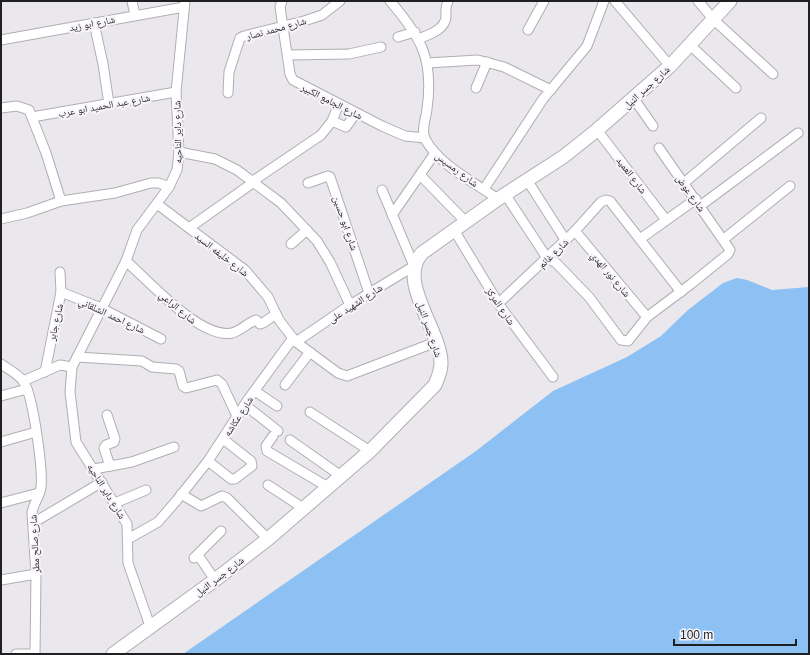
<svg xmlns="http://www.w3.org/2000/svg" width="810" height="655" viewBox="0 0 810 655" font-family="Helvetica,'Noto Naskh Arabic',sans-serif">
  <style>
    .water { fill: #8dc0f3 }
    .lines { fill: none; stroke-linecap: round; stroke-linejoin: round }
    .street-casing { stroke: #b1aeb3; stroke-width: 11 }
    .secondary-casing { stroke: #b1aeb3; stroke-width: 15 }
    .street { stroke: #fff; stroke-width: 9 }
    .secondary { stroke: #fff; stroke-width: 13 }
    .labels { text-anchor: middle; stroke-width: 4; stroke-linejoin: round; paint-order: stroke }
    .street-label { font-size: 10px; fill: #201f21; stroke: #f7f4fa }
  </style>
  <rect width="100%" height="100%" fill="#eae7ed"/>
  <polygon class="water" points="737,278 747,280 772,290 809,287 809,654 183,654 476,451 553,391 627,357 661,336 688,310 723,283"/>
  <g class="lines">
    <defs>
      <g id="street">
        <polyline points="132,1 135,15"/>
        <polyline points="282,1 280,7 290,74 293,80 382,126 405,136 425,138"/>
        <path d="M390,1C421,37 434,59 427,109C426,118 421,131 425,139C440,166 474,182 498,199"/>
        <polyline points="615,1 670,66"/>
        <polyline points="698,1 714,20 773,74"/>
        <polyline points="94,23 103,64 109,104"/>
        <polyline points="528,30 544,1"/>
        <polyline points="398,37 415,32"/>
        <path d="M418,39C428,35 445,30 446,17C446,11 445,7 448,1"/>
        <polyline points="1,40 184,7"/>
        <polyline points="690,45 736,88"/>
        <polyline points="288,55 349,54 381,47"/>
        <polyline points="427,63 478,60 504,67 551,90"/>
        <polyline points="476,88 487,62"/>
        <polyline points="228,93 229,72 240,38 244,36 304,21 322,15 340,1"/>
        <polyline points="634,99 653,126"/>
        <polyline points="1,108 17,106 29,110 46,153 61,201"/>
        <polyline points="32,117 176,92"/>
        <polyline points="332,121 346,127 356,113"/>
        <polyline points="597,130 666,220"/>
        <polyline points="179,152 215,159 237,170 281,203 317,241 330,262 350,305"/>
        <polyline points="420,175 466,222"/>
        <polyline points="527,180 566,241"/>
        <polyline points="253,181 321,135 332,121 339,104"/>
        <polyline points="308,183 328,176 330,177 369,293"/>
        <polyline points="684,183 761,118"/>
        <polyline points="484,189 543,99 587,46 604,1"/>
        <polyline points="505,194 547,258 556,263 589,297 621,340 628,341 647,317 691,284 728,254 730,250 659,148"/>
        <polyline points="157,204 245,270 268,297 279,320 296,342 338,373 347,376 436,342"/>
        <polyline points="700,206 798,133"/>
        <polyline points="392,215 435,153"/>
        <polyline points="1,219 27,213 61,201 115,193 151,183 159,183 169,187"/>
        <polyline points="189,228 254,182"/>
        <polyline points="454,230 500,306 553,377"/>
        <polyline points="575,231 647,317"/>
        <polyline points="640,239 696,199"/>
        <polyline points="724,239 790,186"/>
        <polyline points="291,244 307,230"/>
        <path d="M126,261C150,282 200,339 232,333C241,331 247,323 256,320L260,324L263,323L276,314"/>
        <polyline points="61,292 101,308 161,339"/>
        <polyline points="502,300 575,231 601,202 606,200 610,201 681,292"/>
        <polyline points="296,342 350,305 414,266 382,190"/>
        <polyline points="77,357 142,361 152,367 176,369 179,371 183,386 186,388 217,380 222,384 237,416"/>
        <path d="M1,364C8,369 18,374 23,381C33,393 43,470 41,487C40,497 33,503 32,513L36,574L35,654"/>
        <polyline points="45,372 61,292 60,272"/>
        <polyline points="23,381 60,365 72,367"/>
        <polyline points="285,385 310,352"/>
        <polyline points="255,391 277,406"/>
        <polyline points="1,396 27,389"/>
        <polyline points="245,405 278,431"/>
        <polyline points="310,412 370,451"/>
        <polyline points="107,415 115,439 114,442 106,445 104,448 110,466"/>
        <polyline points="273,436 266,446 267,451 328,487"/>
        <polyline points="290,440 341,476"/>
        <polyline points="1,442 36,432"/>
        <polyline points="208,461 231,479 235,479 252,466 251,461 223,439"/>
        <polyline points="94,469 132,462 174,447"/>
        <polyline points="268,485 303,508"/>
        <polyline points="181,494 201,506 222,496 227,498 268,539"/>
        <polyline points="1,503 39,493"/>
        <polyline points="115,503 146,490"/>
        <polyline points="33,523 102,482"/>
        <polyline points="128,539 158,522 177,500 208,461 247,401 293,338"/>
        <polyline points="198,555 215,580"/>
        <polyline points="194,558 221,531"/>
        <polyline points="1,580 36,574"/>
        <polyline points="150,626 128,563 127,524 76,442 70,392 72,367 126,261 137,230 169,187 177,170 179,152 176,92 185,1"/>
        <polyline points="16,654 35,654"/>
      </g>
      <path id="secondary" d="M113,654L215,580L268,539L370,451L435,385C438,378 441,371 441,364C442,332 396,281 422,253L498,199L563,157L597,130L670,66L730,1"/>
    </defs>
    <use href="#street" class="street-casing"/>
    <use href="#secondary" class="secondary-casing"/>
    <use href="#street" class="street"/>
    <use href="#secondary" class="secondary"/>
  </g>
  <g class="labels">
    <g class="street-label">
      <text transform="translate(92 23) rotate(-11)" y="4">شارع ابو زيد</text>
      <text transform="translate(276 28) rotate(-15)" y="4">شارع محمد نصار</text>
      <text transform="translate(646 87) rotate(-42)" y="4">شارع جسر النيل</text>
      <text transform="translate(332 101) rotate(27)" y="4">شارع الجامع الكبير</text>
      <text transform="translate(104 105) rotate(-10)" y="4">شارع عبد الحميد ابو عرب</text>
      <text transform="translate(177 132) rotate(-91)" y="4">شارع داير الناحيه</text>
      <text transform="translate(457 169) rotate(37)" y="4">شارع رمسيس</text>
      <text transform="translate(632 175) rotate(53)" y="4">شارع العميد</text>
      <text transform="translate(691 193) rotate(55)" y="4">شارع عوض</text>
      <text transform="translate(346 223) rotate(71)" y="4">شارع ابو حسين</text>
      <text transform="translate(553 253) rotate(-44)" y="4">شارع غانم</text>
      <text transform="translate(222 254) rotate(38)" y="4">شارع خليفه السيد</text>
      <text transform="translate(611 274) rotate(50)" y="4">شارع نور الهدي</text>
      <text transform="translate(355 303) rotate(-33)" y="4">شارع الشهيد على</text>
      <text transform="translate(501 306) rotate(56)" y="4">شارع المركز</text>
      <text transform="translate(178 307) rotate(40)" y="4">شارع الراعي</text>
      <text transform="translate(112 315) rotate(25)" y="4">شارع احمد الشلقاني</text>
      <text transform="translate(55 322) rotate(-77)" y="4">شارع جابر</text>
      <text transform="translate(430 329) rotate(71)" y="4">شارع جسر النيل</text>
      <text transform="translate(238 416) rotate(-57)" y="4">شارع عكاشه</text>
      <text transform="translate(107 491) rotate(58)" y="4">شارع داير الناحيه</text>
      <text transform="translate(34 544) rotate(-93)" y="4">شارع صالح مطر</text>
      <text transform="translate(219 576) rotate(-37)" y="4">شارع جسر النيل</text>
    </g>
  </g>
  <rect width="810" height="655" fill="none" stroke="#201f21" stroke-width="4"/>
  <path d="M674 639v6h122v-6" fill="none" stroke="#201f21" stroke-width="2"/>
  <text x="680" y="639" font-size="12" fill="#201f21" stroke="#f7f4fa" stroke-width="3" paint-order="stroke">100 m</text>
</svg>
